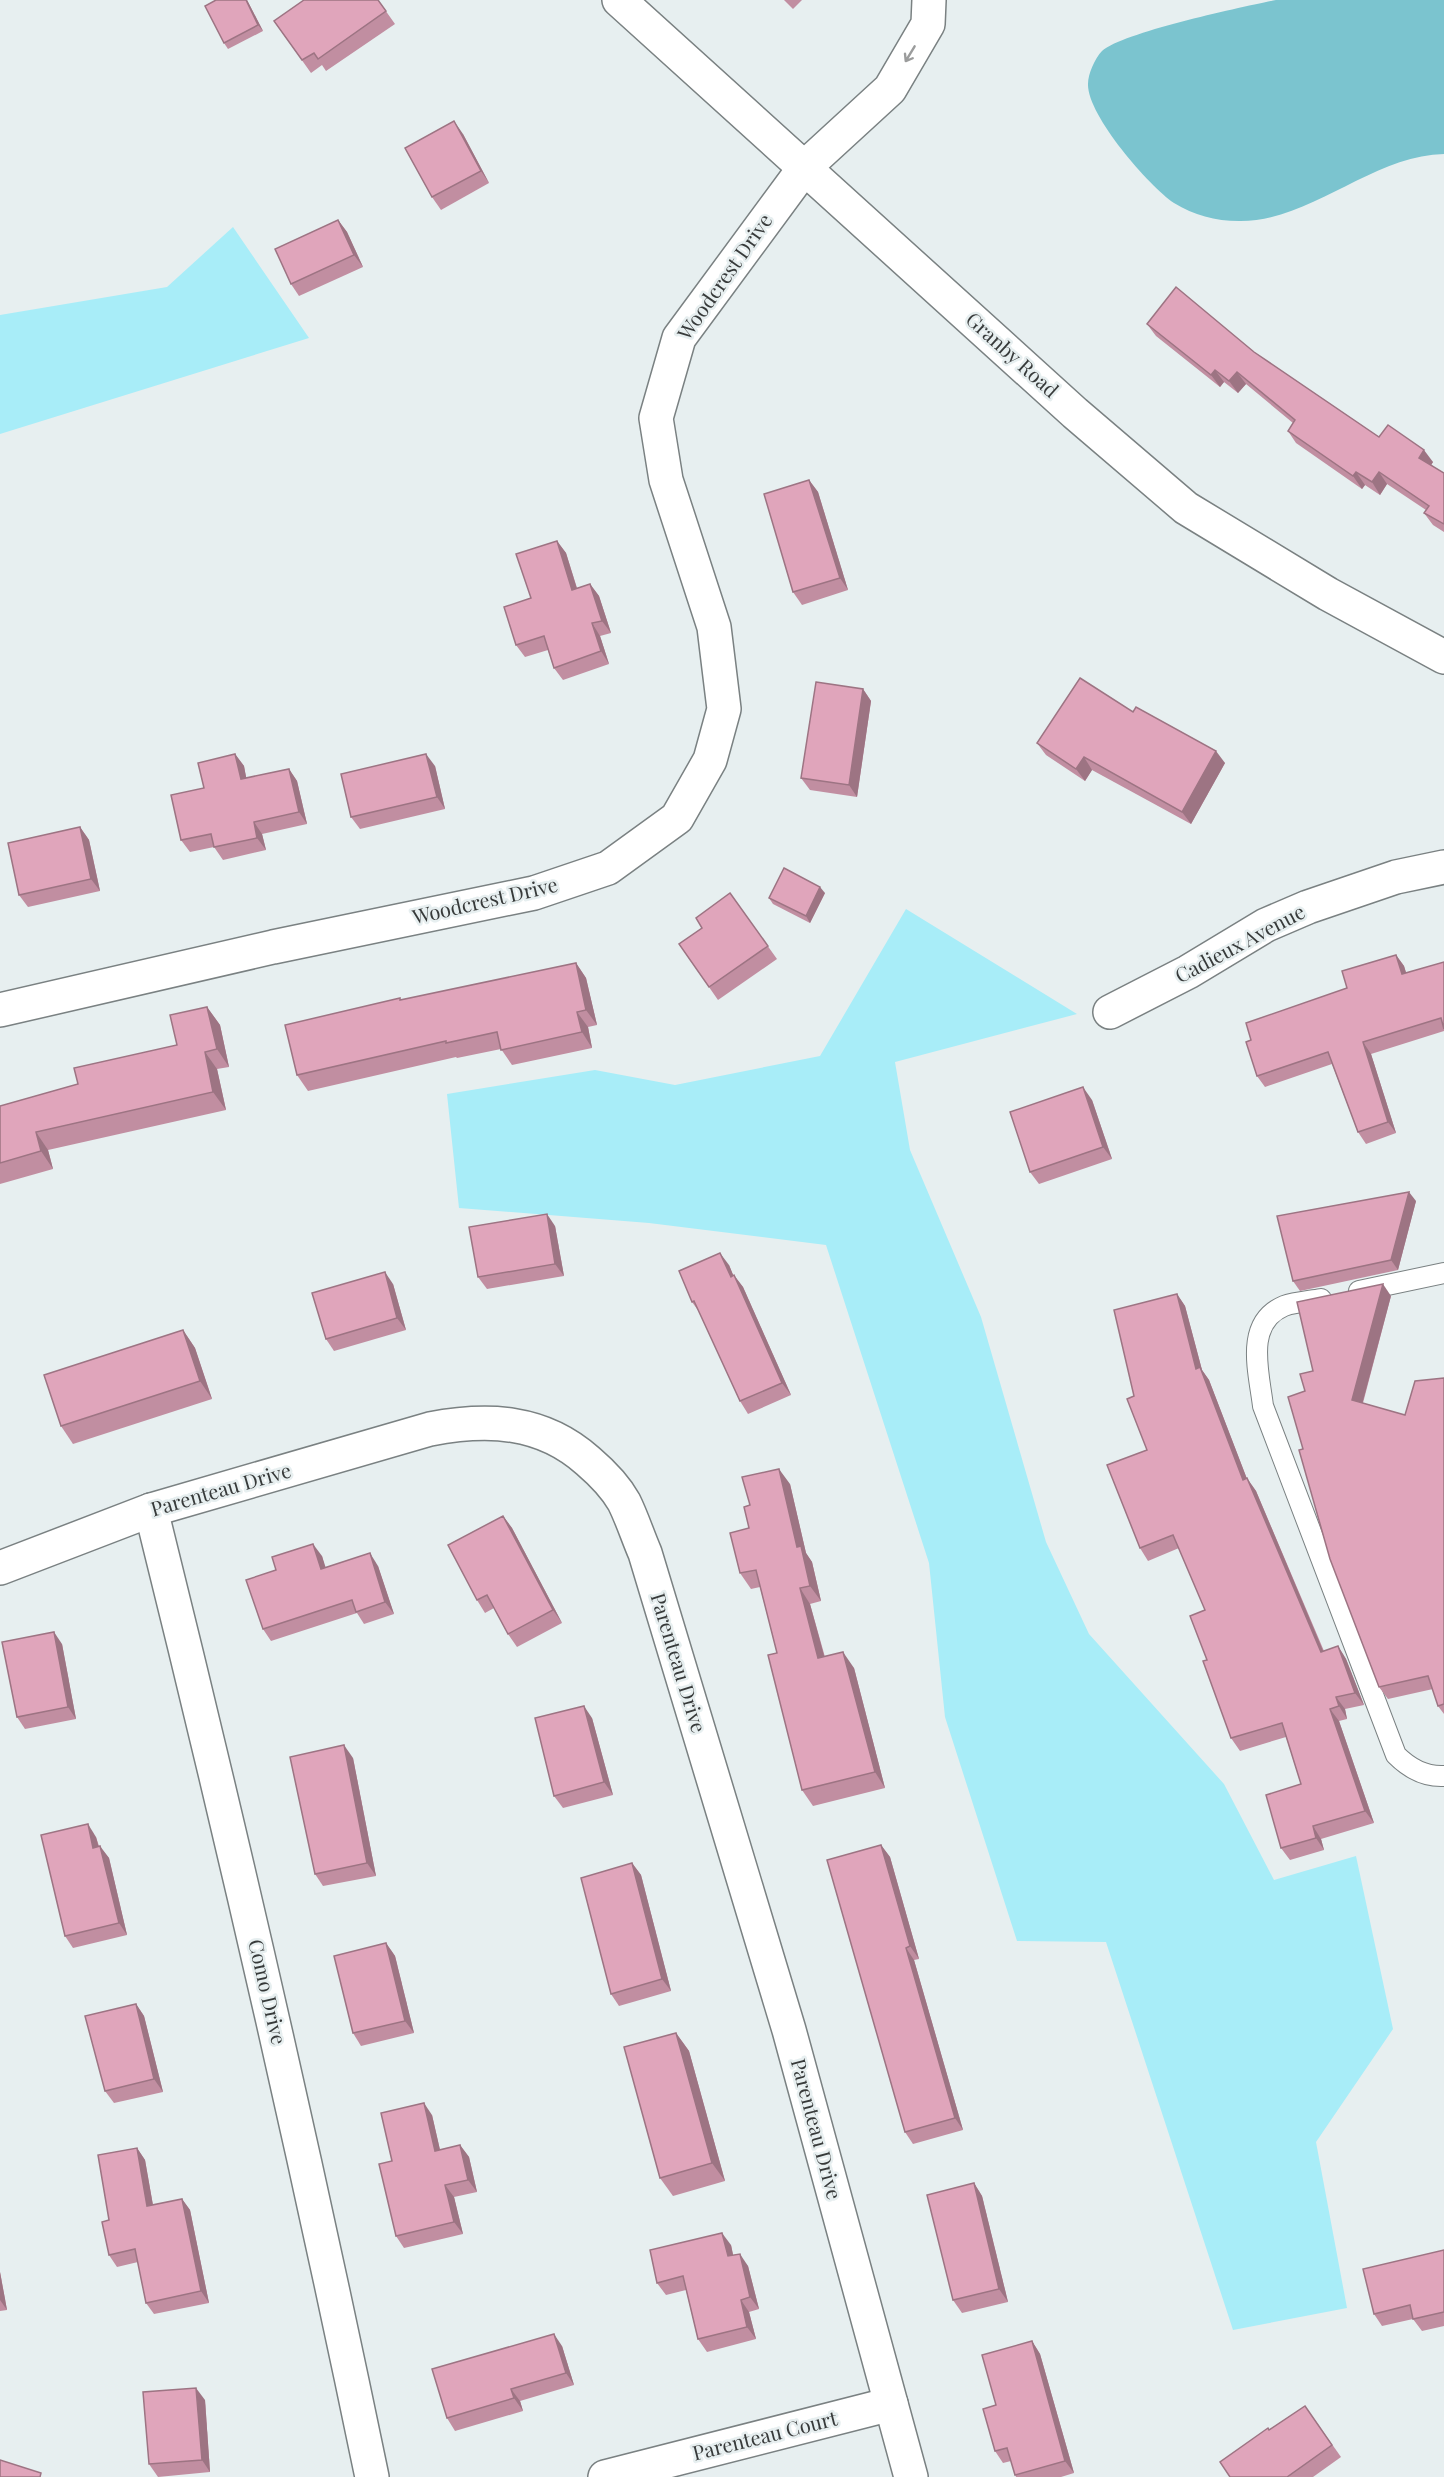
<svg xmlns="http://www.w3.org/2000/svg" width="1444" height="2477" viewBox="0 0 1444 2477" font-family="'Playfair Display',serif">
  <style>
    .green { fill: #a8edf8 }
    .water { fill: #7bc4cf }
    .lines { fill: none; stroke-linecap: round; stroke-linejoin: round }
    .lane-casing { stroke: #7a8182; stroke-width: 22 }
    .street-casing { stroke: #7a8182; stroke-width: 36 }
    .secondary-casing { stroke: #7a8182; stroke-width: 36 }
    .lane { stroke: #fff; stroke-width: 20 }
    .street { stroke: #fff; stroke-width: 33 }
    .secondary { stroke: #fff; stroke-width: 33 }
    .wall { fill: #c18ea1 }
    .shaded-wall { fill: #9d7483 }
    .building { fill: #e0a5bb; stroke: #9d7483; stroke-width: 1.5 }
    .oneway { stroke: #9b9c9c }
    .labels { text-anchor: middle; stroke-width: 5; stroke-linejoin: round; paint-order: stroke }
    .street-label { font-size: 20px; fill: #373a3a; stroke: #e7eff0 }
  </style>
  <rect width="100%" height="100%" fill="#e7eff0"/>
  <g class="green">
    <polygon points="233,227 309,338 0,434 0,315 167,287"/>
    <polygon points="906,909 1077,1014 895,1062 910,1150 981,1317 1046,1542 1089,1634 1224,1784 1274,1880 1356,1856 1393,2029 1316,2142 1347,2308 1233,2330 1106,1942 1017,1941 945,1717 929,1563 826,1245 649,1223 459,1208 447,1094 595,1070 675,1085 820,1056"/>
  </g>
  <path class="water" d="M1276,0H1444V154C1373,155 1310,222 1239,221C1215,221 1194,215 1174,203C1149,186 1087,115 1088,84C1088,74 1095,58 1102,51C1124,32 1242,7 1276,0Z"/>
  <g class="lines">
    <defs>
      <g id="lane">
        <polyline points="1359,1291 1444,1273"/>
        <path d="M1321,1299C1310,1301 1295,1302 1284,1306C1244,1323 1259,1372 1263,1406L1396,1755C1409,1768 1425,1777 1444,1776"/>
      </g>
      <g id="street">
        <polyline points="0,1010 273,947 534,893 608,868 677,818 710,760 724,709 714,627 666,480 656,418 679,338 805,167 890,89 928,24 929,0"/>
        <polyline points="1110,1012 1188,972 1266,925 1308,907 1396,877 1444,867"/>
        <path d="M151,1510C231,1831 305,2153 372,2477"/>
        <path d="M0,1568L151,1510L430,1429C488,1418 542,1420 588,1461C602,1473 615,1486 624,1502C632,1518 638,1537 645,1553L789,2030L911,2477"/>
        <polyline points="605,2477 891,2404"/>
      </g>
      <polyline id="secondary" points="619,0 1075,413 1186,508 1328,594 1444,657"/>
    </defs>
    <use href="#lane" class="lane-casing"/>
    <use href="#street" class="street-casing"/>
    <use href="#secondary" class="secondary-casing"/>
    <use href="#lane" class="lane"/>
    <use href="#street" class="street"/>
    <use href="#secondary" class="secondary"/>
  </g>
  <g class="wall">
    <polygon points="216,0 247,0 263,31 228,49 224,43"/>
    <polygon points="378,0 395,24 326,71 322,65 311,73 274,21"/>
    <polygon points="784,0 802,0 793,9"/>
    <polygon points="463,134 489,183 441,210 432,197"/>
    <polygon points="338,220 347,232 363,267 299,296 291,284"/>
    <polygon points="1147,324 1254,352 1379,437 1433,462 1431,465 1444,473 1444,532 1433,525 1424,513 1426,510 1387,484 1380,495 1365,485 1362,489 1296,443 1288,431 1293,423 1246,384 1238,393 1224,382 1220,387 1156,336"/>
    <polygon points="809,480 818,492 848,590 802,605 793,592"/>
    <polygon points="557,541 566,553 577,588 590,584 599,596 611,633 600,636 609,664 563,680 554,668 548,650 525,657 516,645 531,598"/>
    <polygon points="863,689 871,701 857,797 810,790 801,778"/>
    <polygon points="1133,712 1225,763 1191,824 1092,770 1085,781 1046,755 1037,743"/>
    <polygon points="235,754 244,766 246,778 289,769 297,781 307,824 262,834 266,850 223,860 214,847 190,852 181,840 204,788"/>
    <polygon points="435,766 445,809 360,829 351,817"/>
    <polygon points="80,827 89,840 100,891 28,907 19,895"/>
    <polygon points="730,893 777,959 718,1000 679,944 702,928"/>
    <polygon points="825,893 810,923 773,904 769,898"/>
    <polygon points="1396,955 1404,966 1406,973 1444,962 1444,1031 1371,1054 1396,1133 1366,1144 1358,1132 1332,1064 1265,1087 1257,1076 1347,988"/>
    <polygon points="576,963 586,978 597,1025 588,1027 592,1048 512,1065 501,1049 457,1058 456,1057 308,1091 297,1075 400,998 401,1000"/>
    <polygon points="207,1007 220,1025 229,1067 217,1069 226,1110 48,1150 53,1169 0,1184 0,1106 78,1084 177,1045"/>
    <polygon points="1092,1100 1112,1159 1039,1184 1030,1172"/>
    <polygon points="1416,1201 1398,1270 1300,1291 1293,1281"/>
    <polygon points="555,1226 564,1276 487,1289 478,1277"/>
    <polygon points="729,1265 733,1275 743,1287 791,1395 748,1414 740,1401 700,1313 692,1302"/>
    <polygon points="393,1284 406,1330 334,1351 326,1339"/>
    <polygon points="1177,1294 1185,1306 1202,1370 1209,1380 1247,1479 1256,1491 1324,1651 1338,1646 1346,1659 1364,1705 1345,1709 1347,1719 1339,1721 1374,1823 1321,1839 1324,1850 1290,1860 1281,1848 1301,1784 1286,1737 1240,1751 1231,1738 1207,1660 1205,1610 1179,1548 1148,1561 1140,1548 1147,1450 1134,1396"/>
    <polygon points="1391,1296 1363,1403 1405,1415 1444,1378 1444,1714 1438,1706 1433,1689 1388,1699 1379,1687 1303,1449 1305,1391 1313,1371"/>
    <polygon points="183,1330 195,1348 212,1399 73,1444 61,1426"/>
    <polygon points="790,1484 806,1553 812,1562 821,1601 810,1604 825,1657 854,1668 885,1788 813,1806 802,1790 777,1653 760,1587 751,1589 740,1573 749,1528 750,1505"/>
    <polygon points="503,1516 512,1528 562,1623 517,1647 508,1634 494,1608 485,1613 477,1600"/>
    <polygon points="322,1556 325,1568 378,1566 394,1614 364,1624 357,1613 271,1641 263,1629"/>
    <polygon points="62,1644 76,1719 25,1729 17,1717"/>
    <polygon points="592,1718 613,1795 563,1808 554,1796"/>
    <polygon points="353,1758 376,1876 323,1886 315,1874"/>
    <polygon points="96,1837 99,1846 109,1858 127,1935 73,1948 65,1936"/>
    <polygon points="881,1845 890,1857 919,1959 914,1960 963,2130 913,2144 905,2132"/>
    <polygon points="632,1863 641,1875 671,1991 619,2006 611,1994"/>
    <polygon points="386,1943 395,1956 414,2033 361,2046 353,2033"/>
    <polygon points="136,2004 144,2016 163,2092 114,2103 105,2091"/>
    <polygon points="676,2033 689,2051 725,2181 673,2196 660,2178"/>
    <polygon points="432,2115 440,2150 460,2145 469,2157 477,2192 454,2197 463,2234 404,2248 396,2236 392,2161"/>
    <polygon points="137,2148 145,2160 153,2205 182,2199 190,2210 209,2303 154,2314 146,2303 138,2262 117,2267 109,2255 109,2220"/>
    <polygon points="974,2183 982,2196 1008,2302 962,2313 953,2300"/>
    <polygon points="731,2245 733,2255 748,2266 759,2309 749,2312 756,2339 707,2352 698,2339 686,2290 666,2295 657,2283"/>
    <polygon points="1444,2250 1444,2326 1422,2331 1413,2319 1382,2326 1374,2314"/>
    <polygon points="0,2272 7,2310 0,2311"/>
    <polygon points="1032,2341 1040,2354 1074,2473 1061,2477 1016,2477 1011,2461 1003,2463 995,2451 996,2405"/>
    <polygon points="562,2346 574,2385 520,2401 523,2411 455,2431 447,2418"/>
    <polygon points="205,2400 210,2472 158,2477 149,2464"/>
    <polygon points="1305,2406 1341,2457 1313,2477 1230,2477 1269,2430"/>
  </g>
  <g class="shaded-wall">
    <polygon points="246,0 247,0 263,31 258,25"/>
    <polygon points="454,121 463,134 489,183 481,171"/>
    <polygon points="338,220 347,232 363,267 354,255"/>
    <polygon points="1215,370 1224,382 1220,387 1211,375"/>
    <polygon points="1237,372 1246,384 1238,393 1229,381"/>
    <polygon points="1424,450 1433,462 1428,470 1419,458"/>
    <polygon points="1356,472 1365,485 1362,489 1353,476"/>
    <polygon points="1379,472 1387,484 1380,495 1372,482"/>
    <polygon points="809,480 818,492 848,590 840,578"/>
    <polygon points="557,541 566,553 581,602 572,590"/>
    <polygon points="590,584 599,596 611,633 602,621"/>
    <polygon points="592,623 600,636 609,664 601,651"/>
    <polygon points="863,689 871,701 857,797 849,785"/>
    <polygon points="1216,751 1225,763 1191,824 1182,812"/>
    <polygon points="235,754 244,766 249,792 241,779"/>
    <polygon points="426,754 435,766 445,809 437,797"/>
    <polygon points="1084,757 1092,770 1085,781 1076,769"/>
    <polygon points="289,769 297,781 307,824 299,812"/>
    <polygon points="254,822 262,834 266,850 257,838"/>
    <polygon points="80,827 89,840 100,891 91,879"/>
    <polygon points="820,887 825,893 810,923 806,916"/>
    <polygon points="1396,955 1404,966 1410,985 1402,974"/>
    <polygon points="576,963 586,978 597,1025 586,1010"/>
    <polygon points="207,1007 220,1025 229,1067 217,1049"/>
    <polygon points="577,1012 588,1027 592,1048 582,1032"/>
    <polygon points="1363,1042 1371,1054 1396,1133 1388,1122"/>
    <polygon points="205,1052 217,1069 226,1110 213,1092"/>
    <polygon points="1083,1087 1092,1100 1112,1159 1103,1147"/>
    <polygon points="36,1132 48,1150 53,1169 41,1151"/>
    <polygon points="1409,1192 1416,1201 1398,1270 1391,1260"/>
    <polygon points="547,1214 555,1226 564,1276 555,1264"/>
    <polygon points="720,1253 729,1265 739,1289 731,1277"/>
    <polygon points="385,1272 393,1284 406,1330 397,1318"/>
    <polygon points="734,1275 743,1287 791,1395 782,1383"/>
    <polygon points="1383,1284 1391,1296 1360,1412 1352,1400"/>
    <polygon points="1177,1294 1185,1306 1202,1370 1209,1380 1252,1492 1243,1480 1196,1369"/>
    <polygon points="183,1330 195,1348 212,1399 200,1381"/>
    <polygon points="779,1469 790,1484 806,1553 812,1562 821,1601 810,1586 797,1547"/>
    <polygon points="1247,1478 1256,1491 1329,1665 1321,1652"/>
    <polygon points="503,1516 512,1528 562,1623 553,1610"/>
    <polygon points="313,1544 322,1556 330,1581 321,1569"/>
    <polygon points="370,1553 378,1566 394,1614 385,1602"/>
    <polygon points="800,1588 810,1604 829,1674 818,1658"/>
    <polygon points="54,1632 62,1644 76,1719 68,1707"/>
    <polygon points="1338,1646 1346,1659 1364,1705 1355,1693"/>
    <polygon points="843,1652 854,1668 885,1788 875,1772"/>
    <polygon points="1336,1697 1345,1709 1347,1719 1339,1706"/>
    <polygon points="584,1706 592,1718 613,1795 604,1782"/>
    <polygon points="1330,1709 1339,1721 1374,1823 1365,1811"/>
    <polygon points="344,1745 353,1758 376,1876 367,1863"/>
    <polygon points="88,1824 96,1837 102,1860 93,1848"/>
    <polygon points="1313,1826 1321,1839 1324,1850 1316,1838"/>
    <polygon points="881,1845 890,1857 919,1959 910,1946"/>
    <polygon points="100,1846 109,1858 127,1935 119,1923"/>
    <polygon points="632,1863 641,1875 671,1991 662,1979"/>
    <polygon points="386,1943 395,1956 414,2033 405,2021"/>
    <polygon points="906,1948 914,1960 963,2130 955,2118"/>
    <polygon points="136,2004 144,2016 163,2092 154,2079"/>
    <polygon points="676,2033 689,2051 725,2181 712,2163"/>
    <polygon points="424,2103 432,2115 443,2163 435,2151"/>
    <polygon points="460,2145 469,2157 477,2192 468,2180"/>
    <polygon points="137,2148 145,2160 155,2217 147,2206"/>
    <polygon points="974,2183 982,2196 1008,2302 999,2289"/>
    <polygon points="445,2185 454,2197 463,2234 454,2222"/>
    <polygon points="182,2199 190,2210 209,2303 201,2291"/>
    <polygon points="722,2233 731,2245 736,2269 728,2256"/>
    <polygon points="740,2254 748,2266 759,2309 750,2297"/>
    <polygon points="0,2272 7,2310 0,2300"/>
    <polygon points="741,2300 749,2312 756,2339 747,2327"/>
    <polygon points="554,2334 562,2346 574,2385 566,2373"/>
    <polygon points="1032,2341 1040,2354 1074,2473 1065,2461"/>
    <polygon points="196,2388 205,2400 210,2472 202,2460"/>
    <polygon points="511,2389 520,2401 523,2411 514,2398"/>
  </g>
  <g class="building">
    <polygon points="216,0 246,0 258,25 224,43 205,6"/>
    <polygon points="304,0 378,0 386,11 318,59 314,53 302,60 274,21"/>
    <polygon points="454,121 481,171 432,197 405,148"/>
    <polygon points="338,220 354,255 291,284 275,249"/>
    <polygon points="1176,287 1254,352 1379,437 1388,425 1424,450 1419,458 1444,473 1444,524 1424,513 1429,506 1379,472 1372,482 1356,472 1353,476 1288,431 1295,420 1237,372 1229,381 1215,370 1211,375 1147,324"/>
    <polygon points="809,480 840,578 793,592 764,494"/>
    <polygon points="557,541 572,590 590,584 602,621 592,623 601,651 554,668 544,636 516,645 504,607 531,598 516,554"/>
    <polygon points="1080,678 1133,712 1136,707 1216,751 1182,812 1084,757 1076,769 1037,743"/>
    <polygon points="816,682 863,689 849,785 801,778"/>
    <polygon points="235,754 241,779 289,769 299,812 254,822 257,838 214,847 211,834 181,840 171,795 204,788 198,763"/>
    <polygon points="426,754 437,797 351,817 341,774"/>
    <polygon points="80,827 91,879 19,895 8,843"/>
    <polygon points="784,868 820,887 806,916 769,898"/>
    <polygon points="730,893 768,946 709,987 679,944 702,928 696,918"/>
    <polygon points="1396,955 1402,974 1444,962 1444,1029 1441,1018 1363,1042 1388,1122 1358,1132 1328,1052 1257,1076 1246,1042 1251,1040 1246,1023 1347,988 1342,971"/>
    <polygon points="576,963 586,1010 577,1012 582,1032 501,1050 497,1032 446,1043 446,1041 297,1075 285,1025 400,998 400,1000"/>
    <polygon points="207,1007 217,1049 205,1052 213,1092 36,1132 41,1151 0,1163 0,1106 78,1084 74,1068 177,1045 170,1015"/>
    <polygon points="1083,1087 1103,1147 1030,1172 1010,1112"/>
    <polygon points="1409,1192 1391,1260 1293,1281 1277,1216"/>
    <polygon points="547,1214 555,1264 478,1277 469,1227"/>
    <polygon points="720,1253 731,1277 734,1275 782,1383 740,1401 694,1301 692,1302 679,1271"/>
    <polygon points="385,1272 397,1318 326,1339 312,1293"/>
    <polygon points="1383,1284 1352,1400 1405,1415 1415,1381 1444,1378 1444,1704 1438,1706 1428,1676 1379,1687 1330,1559 1299,1450 1303,1449 1288,1397 1305,1391 1300,1374 1313,1371 1297,1302"/>
    <polygon points="1177,1294 1196,1369 1200,1367 1243,1480 1247,1478 1321,1652 1338,1646 1355,1693 1336,1697 1339,1706 1330,1709 1365,1811 1313,1826 1316,1838 1281,1848 1266,1795 1301,1784 1282,1723 1231,1738 1203,1661 1207,1660 1190,1616 1205,1610 1173,1535 1140,1548 1107,1465 1147,1450 1127,1399 1134,1396 1114,1310"/>
    <polygon points="183,1330 200,1381 61,1426 44,1375"/>
    <polygon points="779,1469 797,1547 801,1546 810,1586 800,1588 818,1658 843,1652 875,1772 802,1790 768,1655 777,1653 756,1570 740,1573 730,1533 749,1528 744,1507 750,1505 742,1477"/>
    <polygon points="503,1516 553,1610 508,1634 487,1595 477,1600 448,1545"/>
    <polygon points="313,1544 321,1569 370,1553 385,1602 356,1612 352,1600 263,1629 246,1580 276,1570 272,1557"/>
    <polygon points="54,1632 68,1707 17,1717 2,1642"/>
    <polygon points="584,1706 604,1782 554,1796 535,1718"/>
    <polygon points="344,1745 367,1863 315,1874 290,1757"/>
    <polygon points="88,1824 93,1848 100,1846 119,1923 65,1936 41,1835"/>
    <polygon points="881,1845 910,1946 906,1948 955,2118 905,2132 827,1860"/>
    <polygon points="632,1863 662,1979 611,1994 581,1878"/>
    <polygon points="386,1943 405,2021 353,2033 334,1956"/>
    <polygon points="136,2004 154,2079 105,2091 85,2016"/>
    <polygon points="676,2033 712,2163 660,2178 624,2047"/>
    <polygon points="424,2103 435,2151 460,2145 468,2180 445,2185 454,2222 396,2236 379,2164 392,2161 381,2113"/>
    <polygon points="137,2148 147,2206 182,2199 201,2291 146,2303 135,2249 109,2255 102,2222 109,2220 98,2155"/>
    <polygon points="974,2183 999,2289 953,2300 927,2195"/>
    <polygon points="722,2233 728,2256 740,2254 750,2297 741,2300 747,2327 698,2339 683,2276 657,2283 650,2250"/>
    <polygon points="1444,2250 1444,2312 1413,2319 1410,2305 1374,2314 1363,2269"/>
    <polygon points="554,2334 566,2373 511,2389 514,2398 447,2418 432,2369"/>
    <polygon points="1032,2341 1065,2461 1015,2475 1007,2448 995,2451 983,2409 996,2405 982,2355"/>
    <polygon points="196,2388 202,2460 149,2464 143,2392"/>
    <polygon points="1305,2406 1332,2445 1287,2477 1230,2477 1220,2462 1268,2428 1269,2430"/>
    <polygon points="0,2460 41,2473 40,2477 0,2477"/>
  </g>
  <defs><path id="oneway-shaft" d="M-6 0H5M1.5-3L5.5 0L1.5 3" fill="none" stroke-width="1.6" stroke-linecap="round" stroke-linejoin="round" transform="scale(1.5)"/></defs>
  <use class="oneway" href="#oneway-shaft" transform="translate(910 54) rotate(121)"/>
  <g class="labels">
    <g class="street-label">
      <text transform="translate(725 277) rotate(-55)" y="7">Woodcrest Drive</text>
      <text transform="translate(1012 355) rotate(42)" y="7">Granby Road</text>
      <text transform="translate(485 901) rotate(-13)" y="7">Woodcrest Drive</text>
      <text transform="translate(1240 944) rotate(-28)" y="7">Cadieux Avenue</text>
      <text transform="translate(221 1490) rotate(-16)" y="7">Parenteau Drive</text>
      <text transform="translate(678 1663) rotate(73)" y="7">Parenteau Drive</text>
      <text transform="translate(267 1992) rotate(77)" y="7">Como Drive</text>
      <text transform="translate(816 2129) rotate(75)" y="7">Parenteau Drive</text>
      <text transform="translate(765 2436) rotate(-14)" y="7">Parenteau Court</text>
    </g>
  </g>
</svg>
